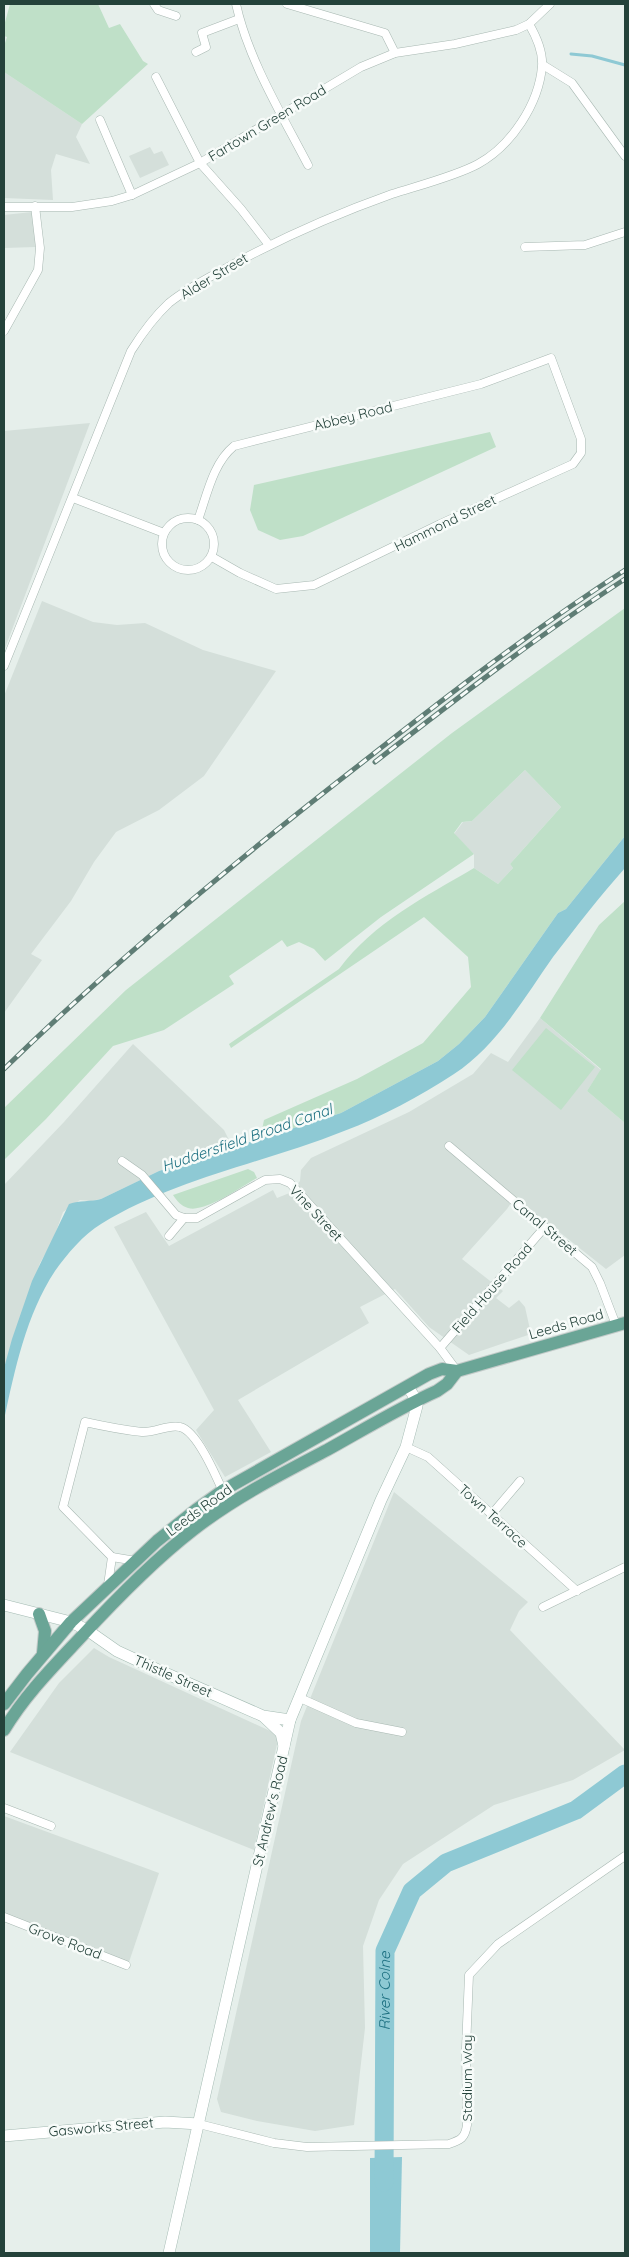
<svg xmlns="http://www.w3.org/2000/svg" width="629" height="2257" viewBox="0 0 629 2257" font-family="Quicksand,sans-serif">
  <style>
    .built { fill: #d4dfda }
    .green { fill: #bfe0c8 }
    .water { fill: #8ec9d4 }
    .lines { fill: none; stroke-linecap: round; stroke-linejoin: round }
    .stream { stroke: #8ec9d4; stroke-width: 3 }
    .river { stroke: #8ec9d4; stroke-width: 19 }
    .street-casing { stroke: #a8b8b2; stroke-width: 9 }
    .secondary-casing { stroke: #a4bbb3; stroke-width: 12 }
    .primary-casing { stroke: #c2cac8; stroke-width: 14 }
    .street { stroke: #fff; stroke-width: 8 }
    .secondary { stroke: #fff; stroke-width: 11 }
    .primary { stroke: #6aa596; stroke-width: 12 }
    .rail-casing { stroke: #5f7d75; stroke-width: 5 }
    .rail { stroke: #f7fbf9; stroke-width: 3; stroke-dasharray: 9; stroke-linecap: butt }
    .labels { text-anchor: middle; stroke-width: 5; stroke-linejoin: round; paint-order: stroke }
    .street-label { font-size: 14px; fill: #24423a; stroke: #f7fbf9 }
    .water-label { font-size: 15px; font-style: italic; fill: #1c6f80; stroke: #f7fbf9 }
  </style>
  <rect width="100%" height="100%" fill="#e6efeb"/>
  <g class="built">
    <polygon points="4,72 82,124 76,137 90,164 56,154 51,170 53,200 4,198"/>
    <polygon points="150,147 154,154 162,151 169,165 140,178 129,156"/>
    <polygon points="32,212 36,247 4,248 4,215"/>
    <polygon points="90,423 10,635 4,651 4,431"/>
    <polygon points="42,601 93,622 117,625 145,623 203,650 276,671 204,776 159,810 116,832 94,862 71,901 31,954 42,960 4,1013 4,696"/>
    <polygon points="525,770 561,807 510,864 513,868 498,884 474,868 474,854 454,834 463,822 472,821"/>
    <polygon points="540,1018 601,1070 587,1091 625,1123 625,1255 606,1269 515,1197 507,1209 462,1259 503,1291 496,1298 509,1308 519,1300 525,1307 531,1334 469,1355 429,1327 395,1289 360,1307 369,1323 238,1400 271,1452 225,1477 196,1430 214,1410 114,1227 146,1212 169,1246 273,1190 277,1198 292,1192 300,1181 301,1170 311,1158 409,1112 473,1074 491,1053 508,1062"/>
    <polygon points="133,1044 224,1130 233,1148 159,1171 101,1199 91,1201 80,1200 63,1212 53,1240 40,1263 4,1368 4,1185 64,1122"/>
    <polygon points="394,1492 528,1602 519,1611 510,1630 625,1750 573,1780 494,1805 403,1864 379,1900 363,1946 365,2028 354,2125 315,2131 257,2121 221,2112 217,2099 301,1721"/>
    <polygon points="94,1648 109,1657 279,1735 254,1850 10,1752 59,1683"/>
    <polygon points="4,1816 159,1873 129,1962 4,1913"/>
  </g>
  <g class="green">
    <polygon points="10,4 98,4 109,28 120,24 143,61 148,64 82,124 4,72 4,46 7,37 4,36 4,26"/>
    <polygon points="490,432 496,447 303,536 280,540 258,530 250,510 254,485"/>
    <path d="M625,608V836L566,909L558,913L485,1017L459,1044L438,1061L341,1113L260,1139L264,1120L357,1079L423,1043L471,987L468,957L424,917L231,1048L229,1044L339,969C374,922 425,897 474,868L498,884L513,868L510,864L561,807L525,770L472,821L462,822L454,833L474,854L381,917L325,961L314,949L299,942L287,947L282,940L229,976L234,984L164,1030L113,1046L46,1119L4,1160V1108L126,990L452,733Z"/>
    <polygon points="625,901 625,1123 587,1091 601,1069 540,1018 599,925"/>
    <polygon points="546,1028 595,1067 561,1110 512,1070"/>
    <path d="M248,1169L254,1172L257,1178C241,1187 205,1213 188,1208C181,1206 177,1201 173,1195Z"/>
  </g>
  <g class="water">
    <path d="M625,836V868C600,896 576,927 553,957C524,998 497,1046 454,1074C420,1096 382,1117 344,1131C264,1163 176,1178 101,1224C84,1234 67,1254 55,1271C26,1315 15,1369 4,1420V1368L12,1339L32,1281L69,1204C80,1200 90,1202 101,1199L159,1171L341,1113L438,1061L459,1044L485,1017L558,913L566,909Z"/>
    <polygon points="402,2157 400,2253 370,2253 370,2158"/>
  </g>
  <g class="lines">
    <polyline class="stream" points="571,54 592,56 625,65"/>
    <path class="river" id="s1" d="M384,2182L385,1951L412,1891L446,1863L576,1810L625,1774"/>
    <defs>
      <g id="street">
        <polyline points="154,4 158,10 176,16"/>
        <path d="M236,4C248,59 282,115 308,165"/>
        <polyline points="287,4 385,33 395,53"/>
        <polyline points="196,52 206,47 202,33 239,19"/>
        <polyline points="543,65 572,83 625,156"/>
        <polyline points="156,77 200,163 241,209 269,245"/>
        <polyline points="100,120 132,195"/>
        <polyline points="4,207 72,207 112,201 132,195 200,163 361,67 395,53 455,44 516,30 529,24 550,4"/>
        <polyline points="525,247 585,245 625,232"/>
        <polyline points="4,331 38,270 40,248 35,206"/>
        <polyline points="73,498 164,533"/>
        <circle cx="188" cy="544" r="26"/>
        <path d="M198,520C207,495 213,463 234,446L481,384L551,358L581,439V453L573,464L440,524L314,585L276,589L240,573L212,557"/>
        <path d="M4,666L131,351C141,335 155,316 169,303C187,288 210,277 230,266C285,236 333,215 392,194C417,186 456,176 478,164C511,146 539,104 542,66C543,52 536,36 529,24"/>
        <polyline points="449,1146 592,1267 600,1283 616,1325"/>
        <polyline points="122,1161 142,1175 176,1215 184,1218 197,1218 265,1180 280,1179 290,1183 440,1348 457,1371"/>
        <polyline points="169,1236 184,1218"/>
        <polyline points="440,1348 544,1228"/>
        <polyline points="406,1447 428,1457 577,1591"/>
        <polyline points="491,1515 520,1481"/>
        <path d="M112,1557L63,1507L85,1422C103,1426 123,1430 142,1432C155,1433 168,1424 180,1427C199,1431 221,1488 229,1505"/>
        <polyline points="112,1557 136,1561"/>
        <polyline points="108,1585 112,1557"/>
        <polyline points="543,1607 625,1567"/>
        <polyline points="300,1698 356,1723 402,1732"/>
        <polyline points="4,1808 51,1826"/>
        <polyline points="4,1917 126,1965"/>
        <path d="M199,2124L274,2143L307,2147L449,2144C461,2140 465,2138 467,2125L466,2049L469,1975L498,1944L625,1856"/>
      </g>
      <g id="secondary">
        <polyline points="4,1605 71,1622 87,1630 117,1651 156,1669 263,1716 290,1720"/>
        <polyline points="264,1717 281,1733 284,1746"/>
        <polyline points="4,2136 165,2122 199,2124"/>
        <polyline points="169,2253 290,1720 381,1500 406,1447 417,1406 417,1401 408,1387"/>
      </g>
      <g id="primary">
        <polyline points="39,1614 45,1631 43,1653"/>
        <polyline points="4,1704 27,1674 71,1622 157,1541 197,1509 222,1491 429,1374 442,1369 457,1371 625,1323"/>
        <path d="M4,1730C25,1695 53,1667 81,1637C116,1599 153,1561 193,1530C234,1498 281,1474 327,1450C363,1430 399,1408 437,1391L447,1384L457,1371"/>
      </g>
    </defs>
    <use href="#street" class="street-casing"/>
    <use href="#secondary" class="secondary-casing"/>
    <use href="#primary" class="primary-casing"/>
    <use href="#street" class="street"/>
    <use href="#secondary" class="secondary"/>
    <use href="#primary" class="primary"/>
    <defs>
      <g id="rail">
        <path d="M375,762C456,699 539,635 625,579"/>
        <path d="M4,1069C117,959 238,859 363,762C448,695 534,629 625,570"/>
      </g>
    </defs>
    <use href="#rail" class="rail-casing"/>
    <use href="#rail" class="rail"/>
  </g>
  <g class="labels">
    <g class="street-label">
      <text transform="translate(267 123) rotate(-31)" y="5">Fartown Green Road</text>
      <text transform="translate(214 276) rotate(-31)" y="5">Alder Street</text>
      <text transform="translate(353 416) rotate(-14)" y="5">Abbey Road</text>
      <text transform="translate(445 523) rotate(-26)" y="5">Hammond Street</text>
      <text transform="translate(316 1213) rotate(47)" y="5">Vine Street</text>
      <text transform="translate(545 1227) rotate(40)" y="5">Canal Street</text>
      <text transform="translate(492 1288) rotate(-49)" y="5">Field House Road</text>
      <text transform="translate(566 1324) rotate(-16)" y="5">Leeds Road</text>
      <text transform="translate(199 1510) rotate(-36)" y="5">Leeds Road</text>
      <text transform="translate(493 1516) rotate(42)" y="5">Town Terrace</text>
      <text transform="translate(173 1676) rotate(24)" y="5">Thistle Street</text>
      <text transform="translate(270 1811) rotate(-77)" y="5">St Andrew's Road</text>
      <text transform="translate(65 1941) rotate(21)" y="5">Grove Road</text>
      <text transform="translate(467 2078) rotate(-90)" y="5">Stadium Way</text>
      <text transform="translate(101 2127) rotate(-5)" y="5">Gasworks Street</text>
    </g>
    <g class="water-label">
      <text transform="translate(247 1138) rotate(-19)" y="5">Huddersfield Broad Canal</text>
      <text dy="5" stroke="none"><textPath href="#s1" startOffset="191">River Colne</textPath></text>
    </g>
  </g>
  <rect width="629" height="2257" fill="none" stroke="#24423a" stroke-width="10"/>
</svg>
